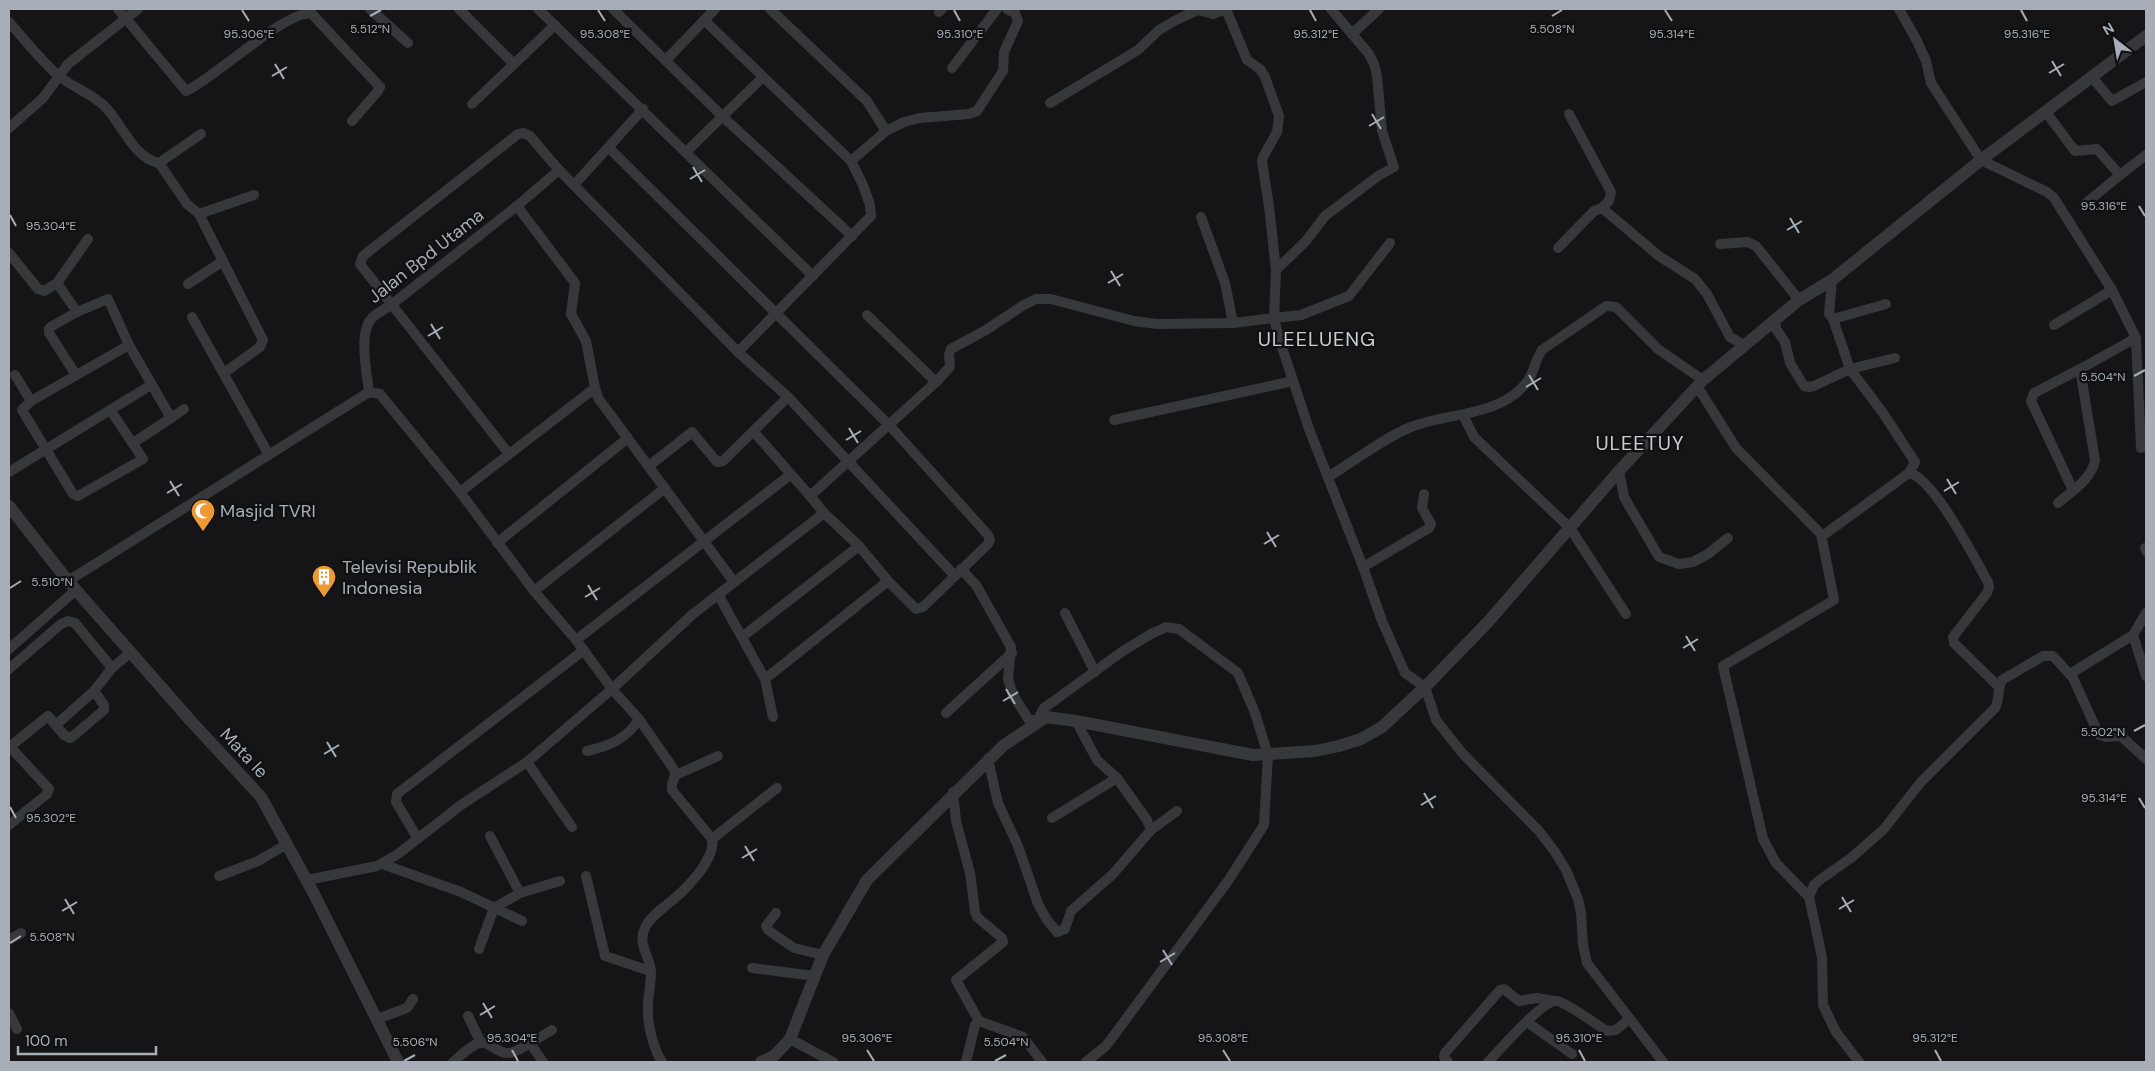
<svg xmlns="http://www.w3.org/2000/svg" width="2155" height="1071" viewBox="0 0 2155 1071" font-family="'DM Sans',sans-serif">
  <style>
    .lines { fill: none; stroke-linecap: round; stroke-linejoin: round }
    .minor { stroke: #36383c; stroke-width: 10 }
    .tertiary { stroke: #36383c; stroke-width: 12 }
    .ticks { fill: none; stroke: #a7aeb7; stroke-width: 2 }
    .labels { text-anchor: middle; stroke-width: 4.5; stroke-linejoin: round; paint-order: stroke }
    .street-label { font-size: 18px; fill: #a7aeb7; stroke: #101012 }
    .poi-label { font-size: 18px; fill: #a7aeb7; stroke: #101012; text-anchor: start }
    .quarter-label { font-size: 20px; letter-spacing: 1px; fill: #c8ccd3; stroke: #101012 }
    .ticks-label { font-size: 12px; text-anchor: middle; fill: #a7aeb7; stroke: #101012; stroke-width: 4.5; stroke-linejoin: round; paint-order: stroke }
  </style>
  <rect width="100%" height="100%" fill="#151517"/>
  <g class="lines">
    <g class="minor">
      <path d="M118,9L186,91C211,81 288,8 312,14L380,87L378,91L352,121"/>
      <polyline points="370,9 408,43"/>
      <polyline points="459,9 514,64"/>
      <polyline points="538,9 813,276"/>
      <polyline points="613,9 722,116 852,236"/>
      <polyline points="770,9 867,101 886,131"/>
      <polyline points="1226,9 1247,60 1260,69 1265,77 1279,116 1277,132 1263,157 1262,162 1269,206 1276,270 1274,318 1301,315 1349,296 1390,243"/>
      <polyline points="1899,9 1917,41 1926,61 1931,83 1981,160 2047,192 2054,198 2112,290 2136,338 2141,448"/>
      <polyline points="939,12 942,9"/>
      <polyline points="704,20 851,161 863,185 870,205 871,216 738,352"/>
      <path d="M9,22C25,40 41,61 59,76C75,89 96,95 109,111C123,128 136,159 159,163L187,204L199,214L263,340L260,347L224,373"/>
      <polyline points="1352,34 1379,9"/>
      <polyline points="667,59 715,9"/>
      <polyline points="952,68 997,9"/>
      <polyline points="2091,76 2112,101 2146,82"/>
      <polyline points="1050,103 1138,50 1159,30 1178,19 1198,10 1213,14 1226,9"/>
      <polyline points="472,104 555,25"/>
      <polyline points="2045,111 2075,151 2097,149 2120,175 2146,155"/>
      <polyline points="9,128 43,98 68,64 138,9"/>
      <polyline points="609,148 890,426 988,535 990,540 988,544 923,607 916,609 888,581 859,546 824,513"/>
      <polyline points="687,151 763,77"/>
      <polyline points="851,161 886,131 904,122 920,118 969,114 977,111 1003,71 1004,52 1018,21 1015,13 1007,9"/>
      <polyline points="159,163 201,134"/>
      <polyline points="574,185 643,109"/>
      <polyline points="2085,204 2120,175"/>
      <polyline points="517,206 575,283 571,314 586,341 595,388 598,398 734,582"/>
      <polyline points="1602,208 1659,256 1695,279 1707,294 1730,337 1744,345"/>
      <polyline points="199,214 254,195"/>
      <polyline points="1201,217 1225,283 1233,323"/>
      <polyline points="1720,244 1747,242 1756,246 1799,300"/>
      <polyline points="1558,248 1594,211 1602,208 1609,201 1611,192 1569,114"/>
      <polyline points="9,253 38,289 44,291 57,283 88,239"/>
      <polyline points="1276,270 1306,241 1325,216 1378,176 1394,167 1382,131 1377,76 1374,64 1369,54 1331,9"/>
      <polyline points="57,283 77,312"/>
      <polyline points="188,284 223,261"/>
      <polyline points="867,315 936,382"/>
      <polyline points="192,317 269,455"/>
      <polyline points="1775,319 1776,329 1785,342 1790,363 1804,386 1809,387 1814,386 1850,369 1895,358"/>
      <polyline points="1833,319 1886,304"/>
      <polyline points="2054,325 2112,290"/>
      <polyline points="15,375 31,401"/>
      <polyline points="76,375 49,333 49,329 52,326 77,312 108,299 129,345"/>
      <polyline points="1697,386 1736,448 1821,534 1834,600 1723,666 1763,839 1776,863 1809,897"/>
      <path d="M369,392C367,374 358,332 372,318C377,313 385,309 391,305L517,206L559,170"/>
      <polyline points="111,411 143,459 78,496 73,494 22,410 31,401 129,345 171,418 133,443"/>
      <polyline points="1463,415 1474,437 1570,528 1626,614"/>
      <polyline points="171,418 184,409"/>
      <polyline points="1114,420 1293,381"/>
      <polyline points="754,432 810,496"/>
      <polyline points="509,454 360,264 363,256 518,134 524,133 530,136 559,170 738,352 788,397 955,576"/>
      <polyline points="649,466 692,432 717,462 723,461 788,397"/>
      <polyline points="1619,471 1624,497 1659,557 1679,564 1693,562 1708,554 1728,538"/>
      <polyline points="9,472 151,385"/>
      <path d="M1909,473C1933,477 1975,559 1988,582L1989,587L1987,593L1953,637L1954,643L1999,687"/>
      <path d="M1328,477C1353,462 1385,437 1411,427C1449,412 1500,417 1527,382C1534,373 1535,360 1542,350L1606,306L1616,307L1658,349L1703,380"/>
      <polyline points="2073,490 2031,401 2034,393 2080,369"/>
      <polyline points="460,492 595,388"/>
      <path d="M2058,503C2072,491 2092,479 2095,460L2080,369L2136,338"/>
      <polyline points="1821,534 1825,534 1909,473 1915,462 1883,413 1850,369 1833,319 1829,314 1832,280"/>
      <polyline points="497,543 628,438"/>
      <polyline points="2145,548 2146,551"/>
      <polyline points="1363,567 1429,528 1431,524 1422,508 1424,494"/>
      <polyline points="961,569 976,585 1011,647 1008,679 1013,695 1029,720 1040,720"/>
      <path d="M68,581L369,392L380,394L460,492L534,591L576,640L612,689L639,719L675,771C676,778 670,783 672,790L712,839C716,858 688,887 675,898C665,907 650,916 645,928C637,944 650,956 651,972C651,984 648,995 648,1007C647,1024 653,1048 662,1062"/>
      <polyline points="534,591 665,488"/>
      <polyline points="719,596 765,679 773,717"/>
      <polyline points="1065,613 1095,672"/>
      <polyline points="2133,635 2146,676"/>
      <polyline points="742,637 859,546"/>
      <polyline points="576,640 790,475"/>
      <polyline points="9,649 76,590"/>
      <polyline points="9,669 61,624 68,621 75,623 112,668"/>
      <polyline points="2070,674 2133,635 2146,613"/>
      <polyline points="765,679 888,581"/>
      <polyline points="946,713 1012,653"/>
      <polyline points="1046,717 1040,715 1044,708 1123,651 1151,634 1166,627 1179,629 1238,673 1255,713 1268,755 1264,825 1228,881 1106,1046 1086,1062"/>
      <polyline points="57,724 94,691 112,668 131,652"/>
      <path d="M587,751C609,746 627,739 639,719"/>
      <polyline points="988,759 998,803 1018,846 1038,904 1047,920 1057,932 1065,929 1071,911 1113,874 1151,830 1147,820 1117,778 1097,760 1076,721"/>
      <polyline points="527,762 572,827"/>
      <polyline points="676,775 718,756"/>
      <polyline points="953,792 956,821 970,873 975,912 977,917 1002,938 1003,942 956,980 979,1021"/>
      <polyline points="1052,818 1117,778"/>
      <polyline points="9,825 47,794 49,789 13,750 12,745 48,716 64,735 70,738 72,737 104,710 104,705 94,691"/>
      <polyline points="1151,830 1177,811"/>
      <polyline points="490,836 520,893"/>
      <polyline points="418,839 396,802 397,794 584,650"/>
      <polyline points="712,839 777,788"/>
      <polyline points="382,864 461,892 522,921"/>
      <polyline points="219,876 258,861 287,844"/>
      <polyline points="586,876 605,956 650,971"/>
      <polyline points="307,880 377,866 398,854 461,805 527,762 612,689 693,614 824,513 810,496 936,382 950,367 949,354 951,349 986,330 1022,306 1036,299 1051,299 1134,321 1157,324 1233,323 1274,318 1279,338 1309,429 1363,567 1382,621 1405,673 1425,687 1436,720 1463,754 1539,831 1555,852 1566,870 1578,899 1581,913 1583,945 1587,963 1663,1062"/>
      <polyline points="776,913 766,926 768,930 794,948 823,955"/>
      <polyline points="9,940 21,933"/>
      <polyline points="479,949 494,908 520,893 560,881"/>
      <polyline points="752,968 815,976"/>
      <polyline points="9,1013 17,1029"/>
      <polyline points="468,1016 481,1043"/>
      <polyline points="377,1019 407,1008 413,999"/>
      <polyline points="1527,1022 1572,1054"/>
      <polyline points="790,1039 833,1062"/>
      <polyline points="530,1043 552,1030"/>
      <path d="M453,1062C460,1056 469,1047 479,1043C490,1040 497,1054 508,1053C515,1053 523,1047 530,1043L543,1062"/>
      <polyline points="966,1062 975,1025 979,1021 1023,1037 1042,1062"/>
      <polyline points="1448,1062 1444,1057 1445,1053 1500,990 1504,989 1519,1001 1537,998 1554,1001"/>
      <path d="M1488,1062C1499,1051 1543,999 1557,1001C1566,1002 1597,1025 1607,1031L1616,1030L1629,1019"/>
      <path d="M1859,1062L1836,1032L1823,1005L1822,957L1809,897L1814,885L1821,879L1851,858L1883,830L1921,782L1995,708C2000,700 1997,690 2002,680L2043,656H2053L2073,678L2099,735L2106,737L2121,736L2146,759"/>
    </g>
    <g class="tertiary">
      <polyline points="9,506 68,581 190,720 261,797 314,894 398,1062"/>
      <polyline points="761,1062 774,1056 790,1039 823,955 867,880 1004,745 1046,717 1076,721 1253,755 1315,751 1339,746 1361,739 1382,727 1425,687 1488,622 1619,471 1703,380 1799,300 1832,280 1981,160 2146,36"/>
    </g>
  </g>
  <path class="ticks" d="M242,10L249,21M598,10L605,21M954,10L960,21M1310,10L1316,21M1665,10L1672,21M2021,10L2027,21M370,16L381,10M1552,16L1562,10M2052,61L2061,76M275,64L284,79M2049,73L2064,64M272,76L287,67M1372,114L1381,129M1369,126L1384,117M693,167L702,182M690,179L705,170M2139,206L2145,216M10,215L16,226M1790,218L1799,233M1787,230L1802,221M1111,271L1120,286M1108,283L1123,274M431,324L440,339M428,336L443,327M1529,375L1538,390M2134,376L2145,370M1526,387L1541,378M849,428L858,443M846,440L861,431M1947,479L1956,494M170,481L179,496M1944,491L1959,482M167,493L182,484M1267,532L1276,547M1264,544L1279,535M588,585L597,600M10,588L21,581M585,597L600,588M1686,636L1695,651M1683,648L1698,639M1006,689L1015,704M1003,701L1018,692M2134,731L2145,725M327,742L336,757M324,754L339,745M1424,793L1433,808M2139,798L2145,808M1421,805L1436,796M10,807L16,818M745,846L754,861M742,858L757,849M1842,897L1851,912M65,899L74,914M1839,909L1854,900M62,911L77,902M10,943L21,936M1163,950L1172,965M1160,962L1175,953M483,1003L492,1018M480,1015L495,1006M512,1050L518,1061M867,1050L874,1061M1223,1050L1230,1061M1579,1050L1585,1061M1935,1050L1941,1061M404,1061L415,1055M995,1061L1006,1055"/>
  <defs>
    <symbol id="mosque-pin" viewBox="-11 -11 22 30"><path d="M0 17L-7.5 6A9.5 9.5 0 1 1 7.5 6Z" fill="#ef9935" stroke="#101012"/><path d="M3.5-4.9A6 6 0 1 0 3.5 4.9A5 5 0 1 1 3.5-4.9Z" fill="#fff"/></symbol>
    <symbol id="building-pin" viewBox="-11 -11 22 30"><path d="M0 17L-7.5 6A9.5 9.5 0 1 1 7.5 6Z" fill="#ef9935" stroke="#101012"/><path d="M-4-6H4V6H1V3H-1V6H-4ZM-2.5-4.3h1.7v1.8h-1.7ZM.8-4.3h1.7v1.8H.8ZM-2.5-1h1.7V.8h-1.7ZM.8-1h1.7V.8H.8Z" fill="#fff"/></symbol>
  </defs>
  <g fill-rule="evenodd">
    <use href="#mosque-pin" x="189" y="497" width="28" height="38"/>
    <use href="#building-pin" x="310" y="563" width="28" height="38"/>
  </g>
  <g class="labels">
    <g class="street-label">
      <text transform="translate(426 256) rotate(-38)" y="6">Jalan Bpd Utama</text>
      <text transform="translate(244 753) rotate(47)" y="6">Mata Ie</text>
    </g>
    <g class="poi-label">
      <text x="220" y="517">Masjid TVRI</text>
      <text x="342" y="573">Televisi Republik<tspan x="342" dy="21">Indonesia</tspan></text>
    </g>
    <g class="quarter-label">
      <text x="1317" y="346">ULEELUENG</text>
      <text x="1640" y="450">ULEETUY</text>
    </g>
  </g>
  <g class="ticks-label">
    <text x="370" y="33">5.512°N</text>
    <text x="1552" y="33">5.508°N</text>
    <text x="249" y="38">95.306°E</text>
    <text x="605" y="38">95.308°E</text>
    <text x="960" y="38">95.310°E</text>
    <text x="1316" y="38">95.312°E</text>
    <text x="1672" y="38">95.314°E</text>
    <text x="2027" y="38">95.316°E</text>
    <text x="2104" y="210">95.316°E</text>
    <text x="51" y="230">95.304°E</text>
    <text x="2103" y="381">5.504°N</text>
    <text x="52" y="586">5.510°N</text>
    <text x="2103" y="736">5.502°N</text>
    <text x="2104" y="802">95.314°E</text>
    <text x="51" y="822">95.302°E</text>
    <text x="52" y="941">5.508°N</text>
    <text x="512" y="1042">95.304°E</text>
    <text x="867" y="1042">95.306°E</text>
    <text x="1223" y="1042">95.308°E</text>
    <text x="1579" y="1042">95.310°E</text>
    <text x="1935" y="1042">95.312°E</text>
    <text x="415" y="1046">5.506°N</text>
    <text x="1006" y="1046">5.504°N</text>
  </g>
  <rect width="2155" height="1071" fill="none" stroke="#a7aeb7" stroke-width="20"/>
  <g transform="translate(2115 40) rotate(329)" stroke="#101012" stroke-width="4" paint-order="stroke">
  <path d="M0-4L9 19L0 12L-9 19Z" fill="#a7aeb7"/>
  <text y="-8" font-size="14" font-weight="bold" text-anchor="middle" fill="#a7aeb7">N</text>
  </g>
  <path d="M18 1046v8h138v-8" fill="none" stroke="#a7aeb7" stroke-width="2.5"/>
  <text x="25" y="1046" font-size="15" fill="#a7aeb7" stroke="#101012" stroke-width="4" paint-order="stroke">100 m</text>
</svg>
